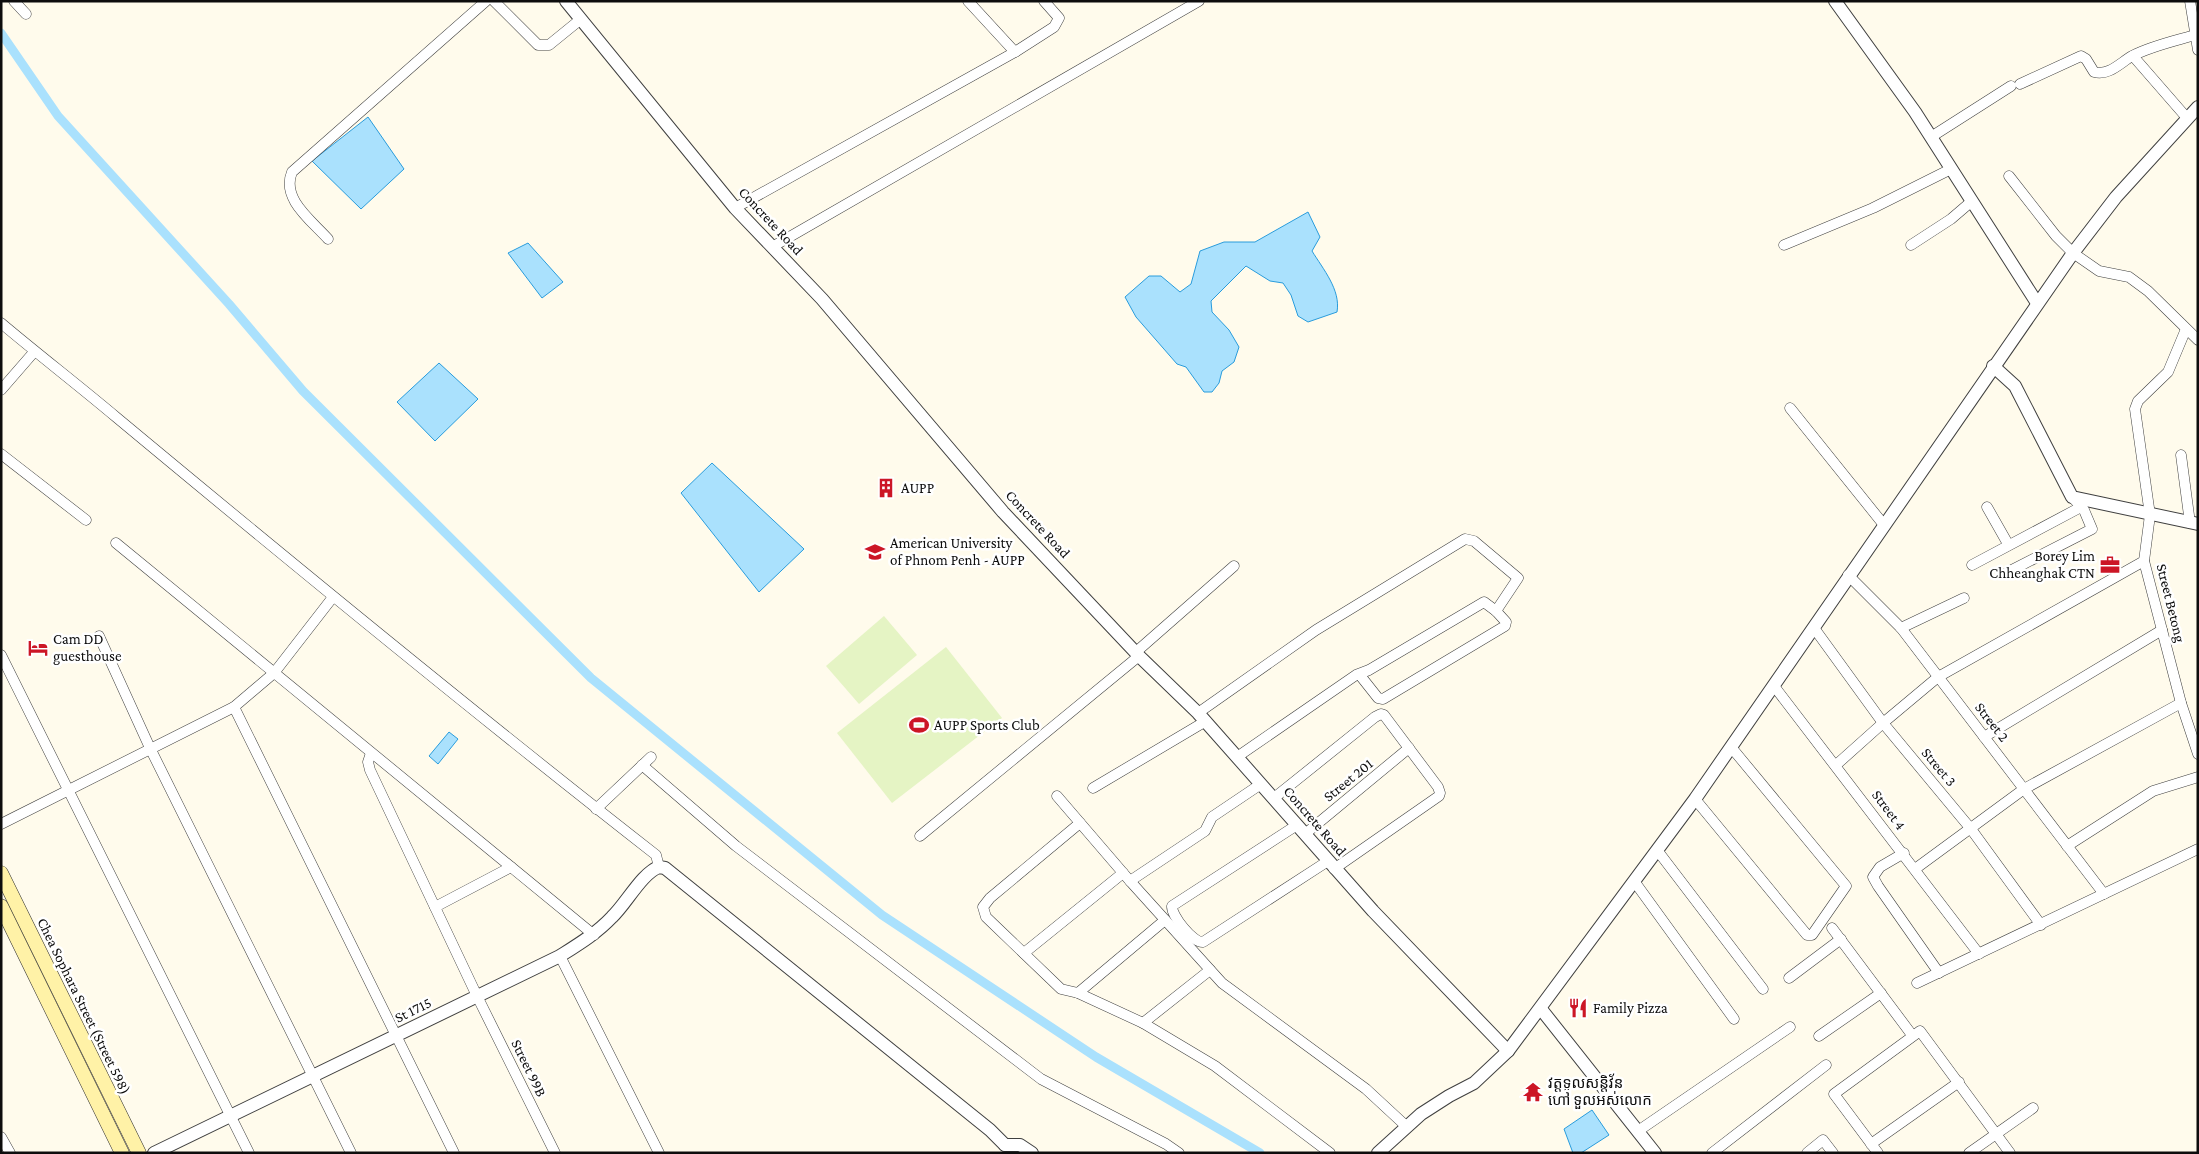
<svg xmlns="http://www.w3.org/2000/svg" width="2199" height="1154" viewBox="0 0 2199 1154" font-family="'Crimson Pro','Noto Sans Khmer',serif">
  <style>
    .pitch { fill: #e5f4c4 }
    .water { fill: #aae1fd; stroke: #299cdc }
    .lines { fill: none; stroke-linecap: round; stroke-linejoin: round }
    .canal { stroke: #aae1fd; stroke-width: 9 }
    .minor-casing { stroke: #404040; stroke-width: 11 }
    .tertiary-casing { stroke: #404040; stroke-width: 14 }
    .secondary-casing { stroke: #2f2f2f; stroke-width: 15 }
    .minor { stroke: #fff; stroke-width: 10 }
    .tertiary { stroke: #fff; stroke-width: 12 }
    .secondary { stroke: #fff2a7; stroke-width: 14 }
    .labels { text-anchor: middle; stroke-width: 5; stroke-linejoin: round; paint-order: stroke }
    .street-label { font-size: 15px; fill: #0d0d0d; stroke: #fff }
    .poi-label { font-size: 15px; fill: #0d0d0d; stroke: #fff; text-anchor: start }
  </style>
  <rect width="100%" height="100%" fill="#fffbec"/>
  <g class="pitch">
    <polygon points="884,616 917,655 859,704 826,666"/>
    <polygon points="946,647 1002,718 892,803 837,733"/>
  </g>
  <g class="water">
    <polygon points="368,117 404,169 361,209 312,161"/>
    <path d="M1308,212L1320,237L1312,251C1323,269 1341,290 1337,312L1308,322L1298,316L1291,295L1283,283L1270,281L1246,266L1211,301L1212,312L1229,330L1239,347L1234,362L1222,371L1219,383L1212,392H1204L1186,367L1177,364L1136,317L1125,297L1149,276H1161L1180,292L1191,284L1200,251L1224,242H1255Z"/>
    <polygon points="528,243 563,282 542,298 508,253"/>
    <polygon points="439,363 478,399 435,441 397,402"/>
    <polygon points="712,463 804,549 759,592 681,493"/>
    <polygon points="449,732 458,739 438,764 429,756"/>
    <polygon points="1592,1110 1609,1135 1581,1153 1573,1153 1564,1129"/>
  </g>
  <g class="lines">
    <polyline class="canal" points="1,33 58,116 229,304 303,391 591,678 882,915 1096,1057 1260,1153"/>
    <defs>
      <g id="minor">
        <polyline points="14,1 26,14"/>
        <polyline points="494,1 538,45 549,45 581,19"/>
        <polyline points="968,1 1015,52"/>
        <polyline points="2190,1 2198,50"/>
        <polyline points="2133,56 2187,118"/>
        <path d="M2020,84L2081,56L2086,59L2094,72C2109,76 2120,63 2132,56C2151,46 2174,41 2195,35"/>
        <polyline points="1931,137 2011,86"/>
        <polyline points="2009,176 2056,236 2073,253 2099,271 2129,277 2148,291 2198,340"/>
        <polyline points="735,208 1015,52 1054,27 1059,18 1044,1"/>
        <path d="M328,239C311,220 281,199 292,172L486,1"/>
        <polyline points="1784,245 1873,208 1951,169"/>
        <polyline points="1911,245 1951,219 1972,201"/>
        <polyline points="772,247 1199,1"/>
        <path d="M1,323C39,355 78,385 116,417C294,565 473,712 656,855L659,867"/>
        <polyline points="2186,329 2168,372 2138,401 2135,409 2150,515 2144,561 2181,703 2198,754"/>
        <polyline points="1,390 34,352"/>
        <polyline points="1790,408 1884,525"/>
        <polyline points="1,454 86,520"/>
        <polyline points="2181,455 2190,523"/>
        <polyline points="1987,507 2008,544"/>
        <polyline points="116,543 594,935"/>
        <polyline points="1972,565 2081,507"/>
        <polyline points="2008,572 2092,529 2084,510 2072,497"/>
        <polyline points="1848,575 1901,628 2104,894"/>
        <polyline points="1814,628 1883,723 1971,829 2041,925"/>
        <polyline points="1901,628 1964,598"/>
        <polyline points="99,636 150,748 351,1153"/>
        <polyline points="1136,652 1234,566"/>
        <polyline points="1,655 249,1153"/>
        <polyline points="1774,686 1979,954"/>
        <polyline points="234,707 454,1153"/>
        <polyline points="1198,713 1316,630 1465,539 1474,541 1518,578 1496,611"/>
        <polyline points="1984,737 2162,630"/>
        <polyline points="371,753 368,762 370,770 477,996 555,1153"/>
        <polyline points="1237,757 1356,675 1369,670 1484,602 1496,611 1506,622 1505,626 1383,699 1378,698 1359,674"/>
        <polyline points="642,765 736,846 1041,1079 1166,1144 1179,1153"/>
        <polyline points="1836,765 1883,723 1938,677 2144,561"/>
        <polyline points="1093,788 1206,721"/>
        <polyline points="1057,796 1130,881 1222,983 1366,1089 1406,1126"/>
        <polyline points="1274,798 1375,717 1381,714 1384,715 1438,787 1440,793 1439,796 1334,869"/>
        <polyline points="1695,799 1807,935 1812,935 1846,886 1731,747"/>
        <polyline points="596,809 651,757"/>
        <polyline points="1080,823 990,898 983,907 986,917 1061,989 1078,993 1143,1023 1215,1066 1330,1153"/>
        <polyline points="1,824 234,707 274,673 333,597"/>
        <path d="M1297,825L1172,906C1171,915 1193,943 1203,942L1328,861"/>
        <polyline points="1305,834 1409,748"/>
        <polyline points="920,836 1139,656"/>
        <polyline points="2067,846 2153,791 2198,777"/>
        <polyline points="1657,850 1763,989"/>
        <polyline points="1904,853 1880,867 1873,877 1878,886 1939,973"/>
        <polyline points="1915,869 2024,789 2181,703"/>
        <polyline points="1130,881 1205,831 1212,817 1261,784"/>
        <polyline points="1634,881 1734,1019"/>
        <polyline points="435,907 511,867"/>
        <polyline points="1832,928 1912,1035"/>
        <polyline points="1024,953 1123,873"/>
        <polyline points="560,956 659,1153"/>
        <polyline points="1789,978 1841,939"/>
        <polyline points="1917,983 2198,849"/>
        <polyline points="1078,993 1165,920"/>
        <polyline points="1143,1023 1210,970"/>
        <polyline points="1819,1036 1881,993"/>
        <polyline points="1638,1131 1790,1027"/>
        <polyline points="1,1137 10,1153"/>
        <polyline points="1871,1144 1959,1082"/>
        <polyline points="1712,1153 1826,1065"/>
        <polyline points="1807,1153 1823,1140 1833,1153"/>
        <polyline points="1878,1153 1834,1094 1920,1031 2010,1153"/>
        <polyline points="1969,1153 2033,1108"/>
      </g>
      <g id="tertiary">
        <polyline points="566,1 735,208 822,299 1003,512 1139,656 1198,713 1373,911 1508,1051"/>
        <polyline points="1835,1 1915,112 2037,303"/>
        <polyline points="1993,366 2015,386 2072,497 2198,524"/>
        <polyline points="1541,1009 1655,1153"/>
        <polyline points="1005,1145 1020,1145 1032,1153"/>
        <path d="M154,1153L560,956C579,944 597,933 612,917C626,904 642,873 659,867L665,868L990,1130L1005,1145"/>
        <polyline points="1378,1153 1421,1114 1449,1096 1474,1083 1508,1051 1695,799 2073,253 2116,197 2198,107"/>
      </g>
      <g id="secondary">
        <polyline points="1,873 139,1153"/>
        <polyline points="1,906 122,1153"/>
      </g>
    </defs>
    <use href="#minor" class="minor-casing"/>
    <use href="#tertiary" class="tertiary-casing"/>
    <use href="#secondary" class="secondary-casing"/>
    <use href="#minor" class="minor"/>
    <use href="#tertiary" class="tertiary"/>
    <use href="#secondary" class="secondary"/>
  </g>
  <defs>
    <symbol id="building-bare" viewBox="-9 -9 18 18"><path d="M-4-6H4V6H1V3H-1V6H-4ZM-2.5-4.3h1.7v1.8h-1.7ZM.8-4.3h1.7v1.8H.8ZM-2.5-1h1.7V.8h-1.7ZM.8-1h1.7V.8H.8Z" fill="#cc1626" stroke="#fff" stroke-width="2.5" paint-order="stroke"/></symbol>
    <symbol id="university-bare" viewBox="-9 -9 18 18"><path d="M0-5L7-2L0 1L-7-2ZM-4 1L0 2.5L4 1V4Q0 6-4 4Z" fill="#cc1626" stroke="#fff" stroke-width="2.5" paint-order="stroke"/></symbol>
    <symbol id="office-bare" viewBox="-9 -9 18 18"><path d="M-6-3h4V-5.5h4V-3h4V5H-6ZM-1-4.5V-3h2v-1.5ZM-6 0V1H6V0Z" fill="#cc1626" stroke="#fff" stroke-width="2.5" paint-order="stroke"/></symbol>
    <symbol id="hotel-bare" viewBox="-9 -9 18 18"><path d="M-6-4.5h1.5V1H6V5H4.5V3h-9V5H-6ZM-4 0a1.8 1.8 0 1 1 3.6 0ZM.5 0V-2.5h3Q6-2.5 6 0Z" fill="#cc1626" stroke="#fff" stroke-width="2.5" paint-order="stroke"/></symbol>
    <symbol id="stadium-bare" viewBox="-9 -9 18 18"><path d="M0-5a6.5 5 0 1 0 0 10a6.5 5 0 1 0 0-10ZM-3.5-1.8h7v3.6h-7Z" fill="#cc1626" stroke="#fff" stroke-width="2.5" paint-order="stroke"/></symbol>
    <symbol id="restaurant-bare" viewBox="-9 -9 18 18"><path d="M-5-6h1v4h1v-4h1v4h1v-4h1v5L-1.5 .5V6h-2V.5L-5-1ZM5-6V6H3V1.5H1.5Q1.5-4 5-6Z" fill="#cc1626" stroke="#fff" stroke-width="2.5" paint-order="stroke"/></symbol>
    <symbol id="temple-bare" viewBox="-9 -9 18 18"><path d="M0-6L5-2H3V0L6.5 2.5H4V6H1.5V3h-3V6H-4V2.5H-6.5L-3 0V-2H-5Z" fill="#cc1626" stroke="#fff" stroke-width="2.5" paint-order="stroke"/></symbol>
  </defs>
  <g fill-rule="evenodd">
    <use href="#building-bare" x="872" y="474" width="28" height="28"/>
    <use href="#university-bare" x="861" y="538" width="28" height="28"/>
    <use href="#office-bare" x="2096" y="551" width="28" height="28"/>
    <use href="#hotel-bare" x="24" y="634" width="28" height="28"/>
    <use href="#stadium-bare" x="905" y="711" width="28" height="28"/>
    <use href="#restaurant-bare" x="1564" y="994" width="28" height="28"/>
    <use href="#temple-bare" x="1519" y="1078" width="28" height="28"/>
  </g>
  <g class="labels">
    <g class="street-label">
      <text transform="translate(771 221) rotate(47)" y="5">Concrete Road</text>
      <text transform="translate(1038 524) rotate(47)" y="5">Concrete Road</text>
      <text transform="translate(2171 603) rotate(76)" y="5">Street Betong</text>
      <text transform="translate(1992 722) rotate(52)" y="5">Street 2</text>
      <text transform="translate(1939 767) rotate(50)" y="5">Street 3</text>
      <text transform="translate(1348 780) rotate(-39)" y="5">Street 201</text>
      <text transform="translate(1889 810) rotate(53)" y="5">Street 4</text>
      <text transform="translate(1315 821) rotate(49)" y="5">Concrete Road</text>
      <text transform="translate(84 1006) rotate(64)" y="5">Chea Sophara Street (Street 598)</text>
      <text transform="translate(413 1010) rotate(-26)" y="5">St 1715</text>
      <text transform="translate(529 1068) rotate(64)" y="5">Street 99B</text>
    </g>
    <g class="poi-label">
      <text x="901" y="493">AUPP</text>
      <text x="890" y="548">American University<tspan x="890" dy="17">of Phnom Penh - AUPP</tspan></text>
      <text x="2095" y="561" text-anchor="end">Borey Lim<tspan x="2095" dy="17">Chheanghak CTN</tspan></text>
      <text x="53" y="644">Cam DD<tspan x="53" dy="17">guesthouse</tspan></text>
      <text x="934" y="730">AUPP Sports Club</text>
      <text x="1593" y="1013">Family Pizza</text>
      <text x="1548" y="1088">វត្តទូលសន្តិវ័ន<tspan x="1548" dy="17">ហៅ ទួលអស់លោក</tspan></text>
    </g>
  </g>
  <rect width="2199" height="1154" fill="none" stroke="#0d0d0d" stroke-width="5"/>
</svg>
